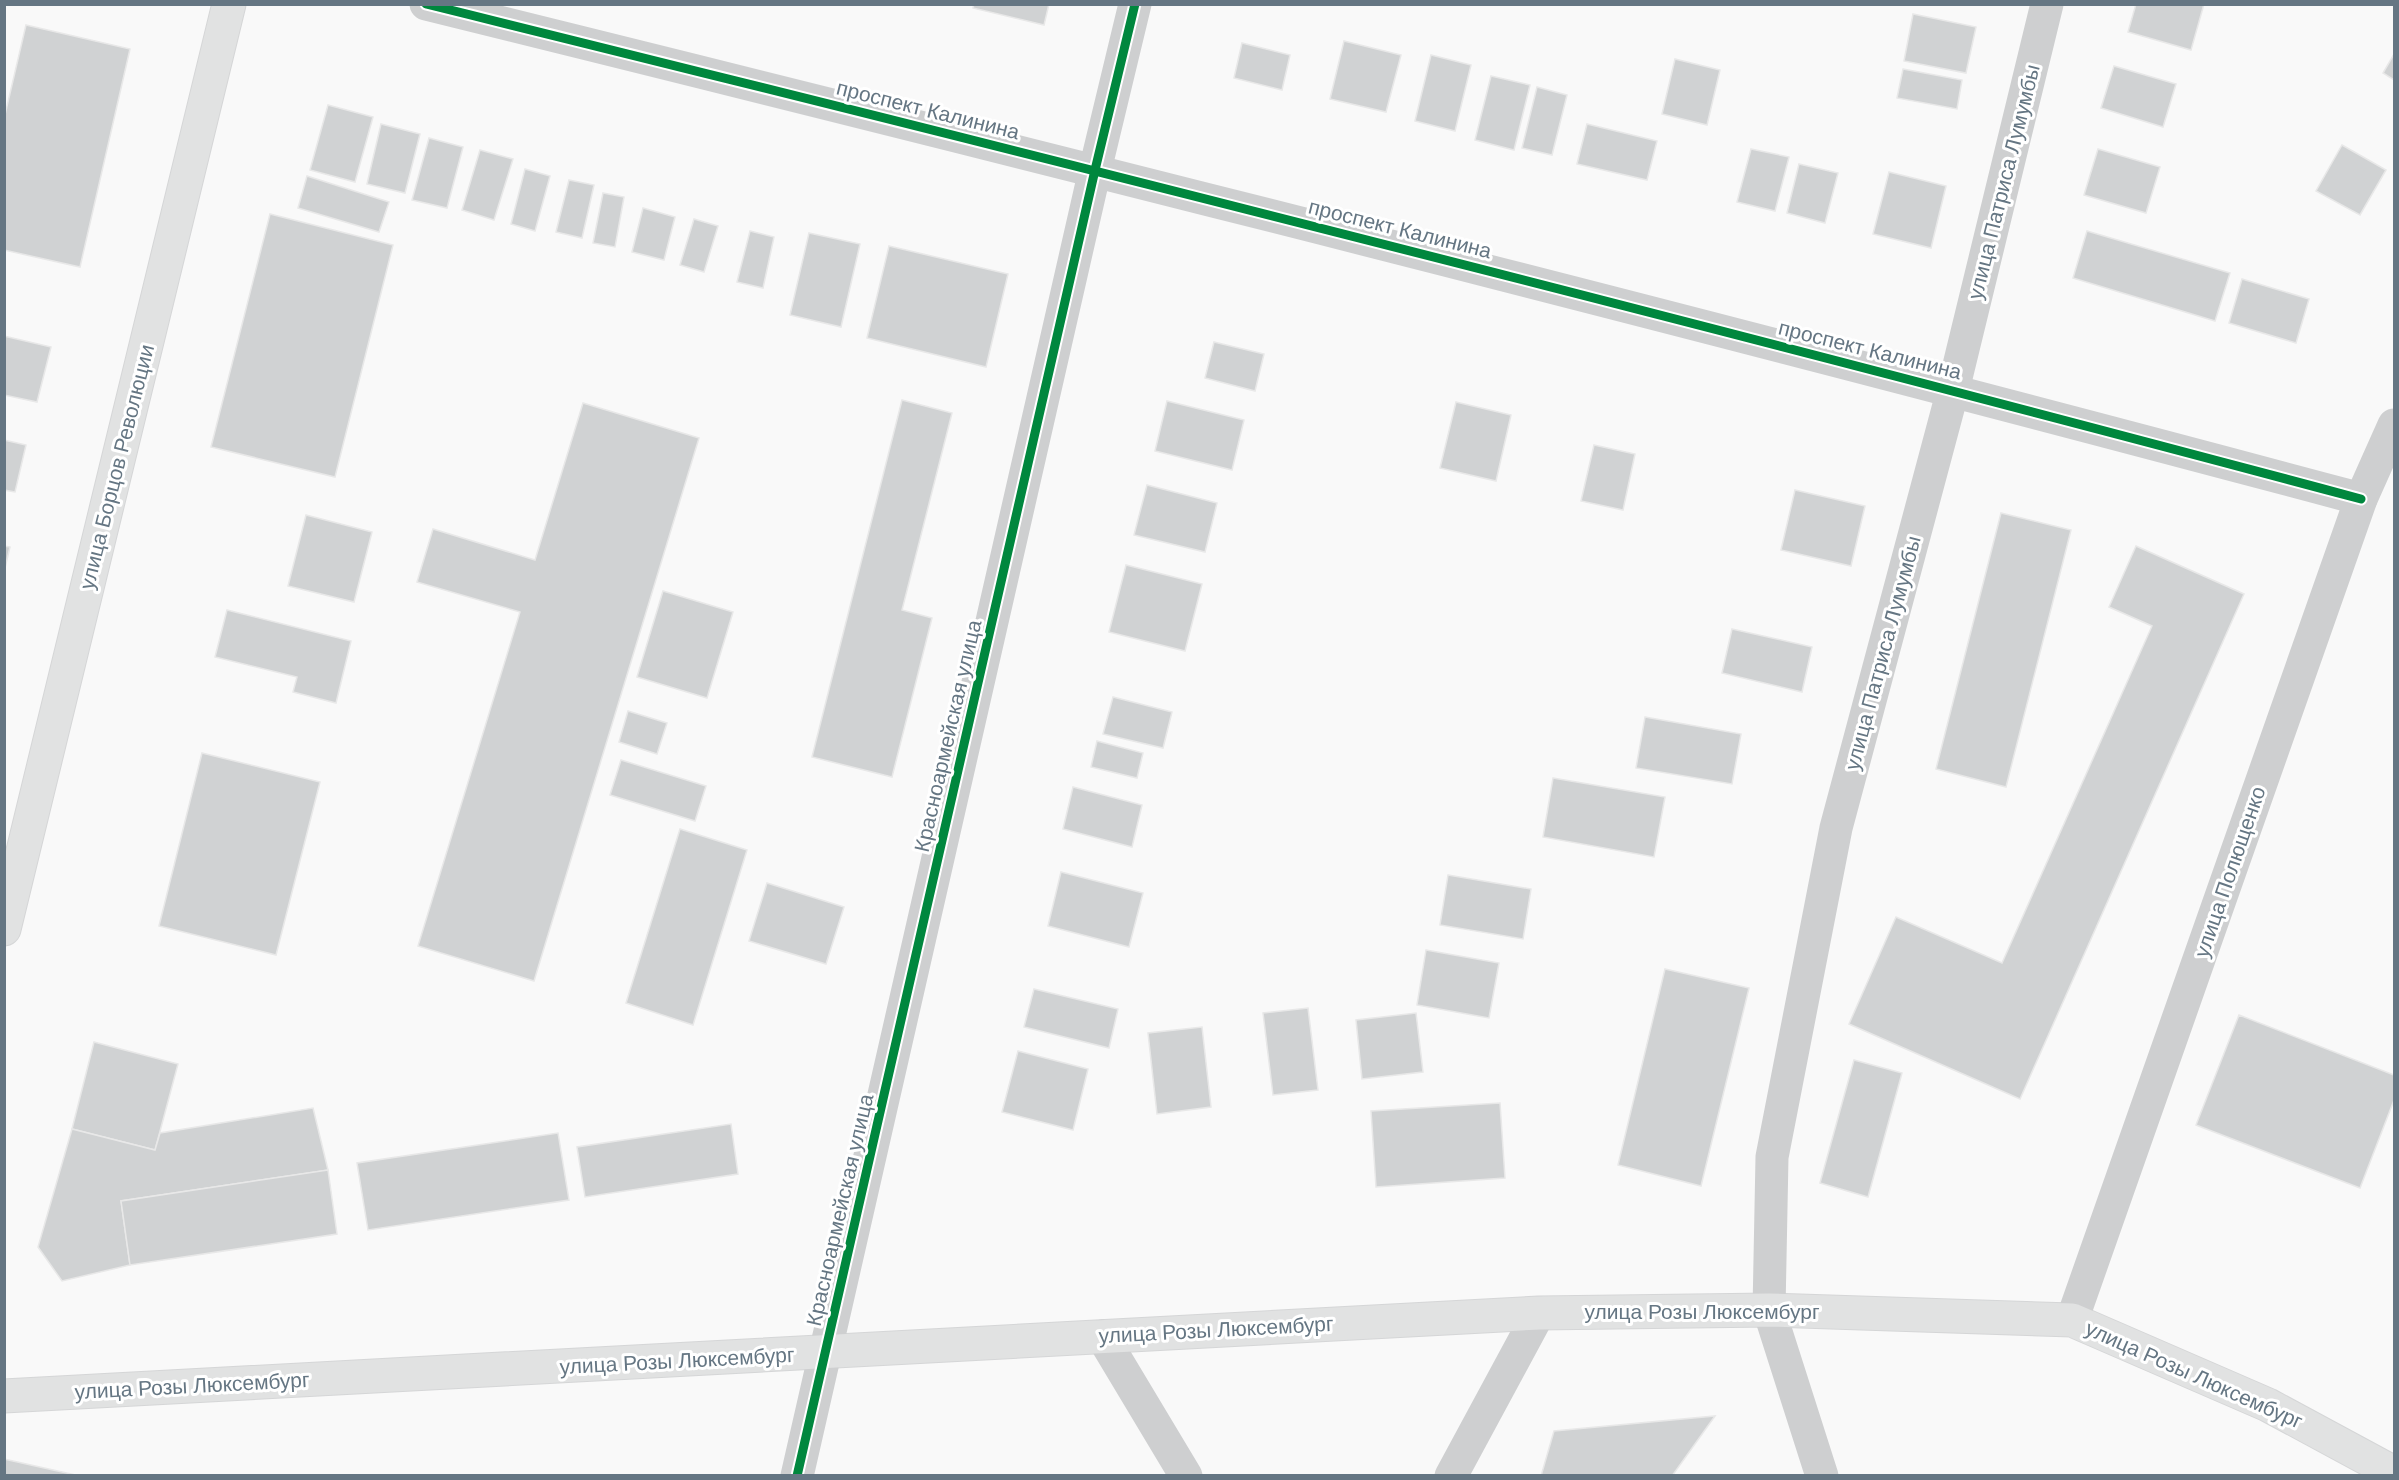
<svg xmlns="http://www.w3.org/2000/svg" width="2399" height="1480" viewBox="0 0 2399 1480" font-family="Arial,sans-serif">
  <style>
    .building { fill: #d0d2d3; stroke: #e8e8e8; stroke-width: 1.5 }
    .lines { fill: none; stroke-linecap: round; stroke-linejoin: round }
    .major-casing { stroke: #d5d6d7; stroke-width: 35 }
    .minor { stroke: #cecfd0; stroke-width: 33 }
    .major { stroke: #e1e2e2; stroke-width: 33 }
    .cycleway-casing { stroke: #fff; stroke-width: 13 }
    .cycleway { stroke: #00873e; stroke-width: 9 }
    .labels { text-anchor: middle; stroke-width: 6; stroke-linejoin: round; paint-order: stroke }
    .street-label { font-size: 21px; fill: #657683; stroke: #fff }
  </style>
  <rect width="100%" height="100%" fill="#f9f9f9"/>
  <g class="building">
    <polygon points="974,4 1049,4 1044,25 973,8"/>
    <polygon points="2136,4 2204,4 2191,50 2128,32"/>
    <polygon points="1913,14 1976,27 1966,73 1904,61"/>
    <polygon points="26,25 130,49 80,267 4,250 4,119"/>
    <polygon points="1344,41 1401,55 1386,112 1330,99"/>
    <polygon points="1242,43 1290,55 1282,90 1234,78"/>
    <polygon points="2394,54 2394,80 2383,73"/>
    <polygon points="1431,55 1471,65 1455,131 1415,121"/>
    <polygon points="1675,59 1720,70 1707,125 1662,114"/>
    <polygon points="2114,66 2176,84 2163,127 2101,108"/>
    <polygon points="1903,69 1962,80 1957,109 1897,98"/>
    <polygon points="1491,76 1530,85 1514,150 1475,140"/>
    <polygon points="1537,87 1567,95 1552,155 1522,148"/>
    <polygon points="328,105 373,117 355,182 310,170"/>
    <polygon points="381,124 420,134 405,193 367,184"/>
    <polygon points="1587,124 1657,141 1647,180 1577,164"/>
    <polygon points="429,138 463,147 447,208 412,200"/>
    <polygon points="2342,145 2386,170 2360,215 2316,191"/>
    <polygon points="1751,149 1789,157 1775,211 1737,202"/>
    <polygon points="2098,149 2160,167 2146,213 2084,195"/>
    <polygon points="480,150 513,159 494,220 462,210"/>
    <polygon points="1799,164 1838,173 1825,223 1787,213"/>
    <polygon points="525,169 550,176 535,231 511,224"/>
    <polygon points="1889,172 1946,186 1931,248 1873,234"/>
    <polygon points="307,176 389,202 379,232 298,208"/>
    <polygon points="569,180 594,185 582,238 556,232"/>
    <polygon points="603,193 624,197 615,247 593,243"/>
    <polygon points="643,208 675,217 664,260 632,252"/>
    <polygon points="270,214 393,245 335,477 211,447"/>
    <polygon points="694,219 718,226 704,272 680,265"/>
    <polygon points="750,231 774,237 763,288 737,282"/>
    <polygon points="2087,231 2230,273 2215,321 2073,278"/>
    <polygon points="809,233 860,244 841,327 790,315"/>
    <polygon points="889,246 1008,274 986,367 867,338"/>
    <polygon points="2242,279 2309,299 2296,343 2229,323"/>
    <polygon points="4,336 51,347 37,402 4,395"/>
    <polygon points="1214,342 1264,354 1255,391 1205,378"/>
    <polygon points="902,400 952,413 902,610 932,618 892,777 812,757"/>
    <polygon points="1167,401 1244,420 1232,470 1155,451"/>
    <polygon points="1456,402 1511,415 1496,481 1440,468"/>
    <polygon points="583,403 699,438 534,981 418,946 520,612 417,582 433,529 535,560"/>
    <polygon points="4,440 26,445 15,492 4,490"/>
    <polygon points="1594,445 1635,454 1623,510 1581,501"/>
    <polygon points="1147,485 1217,503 1205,552 1134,535"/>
    <polygon points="1795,490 1865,506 1851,566 1781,550"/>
    <polygon points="2001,513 2071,530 2006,787 1936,769"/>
    <polygon points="306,515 372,532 354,602 288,586"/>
    <polygon points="4,546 10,547 4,572"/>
    <polygon points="2136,546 2244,594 2020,1099 1849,1024 1896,917 2002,963 2152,626 2109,607"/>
    <polygon points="1126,565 1202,584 1185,651 1109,632"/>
    <polygon points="663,591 733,612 707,698 637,677"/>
    <polygon points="227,610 351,641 336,703 293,692 297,677 215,657"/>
    <polygon points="1732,629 1812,647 1802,692 1722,673"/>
    <polygon points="1113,697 1172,712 1163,748 1103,734"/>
    <polygon points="628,711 667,723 657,754 619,742"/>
    <polygon points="1645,717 1741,734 1732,784 1636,768"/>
    <polygon points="1097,741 1143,753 1137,778 1091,767"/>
    <polygon points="202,753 320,782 276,955 159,926"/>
    <polygon points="621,760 706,786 695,821 610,795"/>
    <polygon points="1553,778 1665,797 1654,857 1543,837"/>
    <polygon points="1073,787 1142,805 1132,847 1063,829"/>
    <polygon points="680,829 747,850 693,1025 626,1003"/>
    <polygon points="1061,872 1143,893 1129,947 1048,926"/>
    <polygon points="1448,875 1531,889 1523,939 1440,925"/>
    <polygon points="767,883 844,907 826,964 749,941"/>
    <polygon points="1426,950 1499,963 1489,1018 1417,1005"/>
    <polygon points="1665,969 1749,988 1701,1186 1618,1165"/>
    <polygon points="1034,989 1118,1009 1109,1048 1024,1027"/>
    <polygon points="1308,1008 1318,1090 1273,1095 1263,1013"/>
    <polygon points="1416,1013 1423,1072 1362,1079 1356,1020"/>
    <polygon points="2239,1015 2394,1075 2394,1100 2360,1188 2196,1125"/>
    <polygon points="1202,1027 1211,1107 1157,1114 1148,1033"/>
    <polygon points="94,1042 178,1064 155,1150 72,1129"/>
    <polygon points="1018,1051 1088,1069 1073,1130 1002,1112"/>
    <polygon points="1854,1060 1902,1073 1868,1197 1820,1183"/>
    <polygon points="1500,1103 1505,1178 1376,1187 1371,1111"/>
    <polygon points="313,1108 328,1170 121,1201 130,1265 62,1281 38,1247 72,1129 155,1150 160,1133"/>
    <polygon points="731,1124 738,1174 585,1197 577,1147"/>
    <polygon points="558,1133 569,1200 368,1230 357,1163"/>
    <polygon points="328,1170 337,1234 130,1265 121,1201"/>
    <polygon points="1715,1416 1672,1476 1541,1476 1554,1431"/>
    <polygon points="4,1459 80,1476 4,1476"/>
  </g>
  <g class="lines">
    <defs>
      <g id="major">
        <polyline points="4,929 229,4"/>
        <polyline points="4,1396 1539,1313 1769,1310 2072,1320 2268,1405 2394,1473"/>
      </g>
    </defs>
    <use href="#major" class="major-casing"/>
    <g class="minor">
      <path d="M426,4C1073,164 1718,327 2361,499"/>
      <polyline points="2072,1320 2361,499 2394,425"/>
      <polyline points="1102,1336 1186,1476"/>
      <polyline points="797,1476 1095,170 1135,4"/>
      <polyline points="1451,1476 1539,1313"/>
      <polyline points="1822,1476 1769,1310 1772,1157 1836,828 1953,390 2047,4"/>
    </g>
    <use href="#major" class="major"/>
    <defs>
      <g id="cycleway">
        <path d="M426,4C1073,164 1718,327 2361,499"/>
        <polyline points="797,1476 1095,170 1135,4"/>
      </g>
    </defs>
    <use href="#cycleway" class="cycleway-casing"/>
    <use href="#cycleway" class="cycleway"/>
  </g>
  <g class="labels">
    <g class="street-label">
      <text transform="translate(928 110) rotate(14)" y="7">проспект Калинина</text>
      <text transform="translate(2004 182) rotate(-76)" y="7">улица Патриса Лумумбы</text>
      <text transform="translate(1400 229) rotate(14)" y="7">проспект Калинина</text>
      <text transform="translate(1870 350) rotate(14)" y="7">проспект Калинина</text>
      <text transform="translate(117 467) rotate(-76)" y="7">улица Борцов Революции</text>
      <text transform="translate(1883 653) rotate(-75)" y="7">улица Патриса Лумумбы</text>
      <text transform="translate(948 736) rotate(-77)" y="7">Красноармейская улица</text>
      <text transform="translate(2230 872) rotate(-71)" y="7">улица Полющенко</text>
      <text transform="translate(840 1210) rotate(-77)" y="7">Красноармейская улица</text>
      <text x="1702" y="1319">улица Розы Люксембург</text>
      <text transform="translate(1216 1330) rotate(-3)" y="7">улица Розы Люксембург</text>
      <text transform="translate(677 1361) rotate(-3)" y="7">улица Розы Люксембург</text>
      <text transform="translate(2194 1375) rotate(24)" y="7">улица Розы Люксембург</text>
      <text transform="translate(192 1386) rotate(-3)" y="7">улица Розы Люксембург</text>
    </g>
  </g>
  <rect width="2399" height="1480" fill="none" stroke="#657683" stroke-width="12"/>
</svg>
